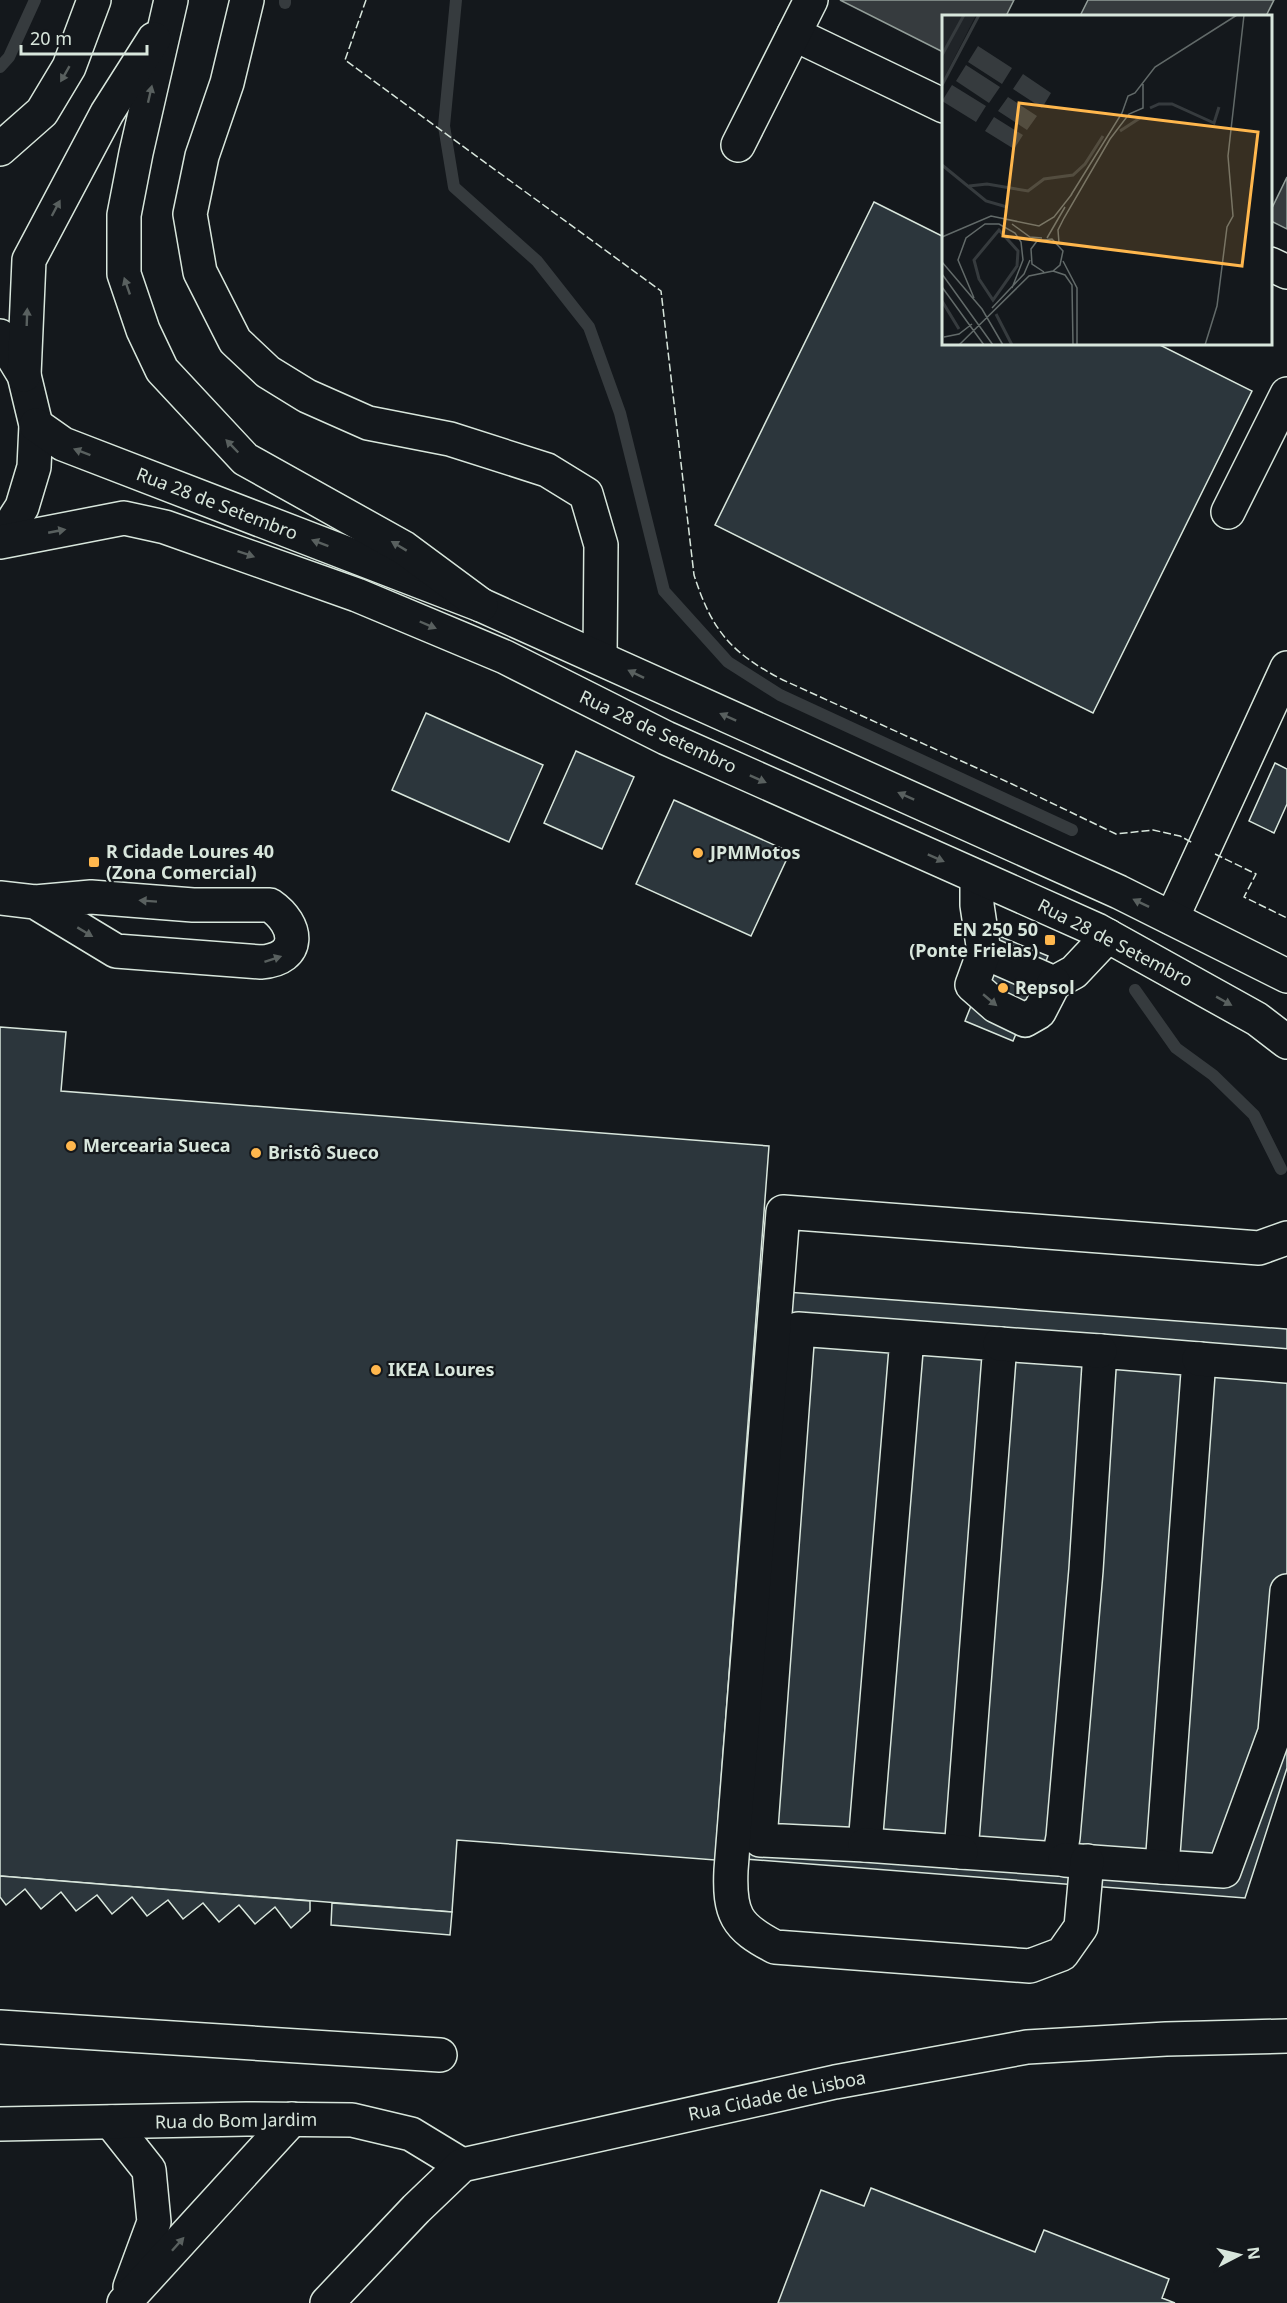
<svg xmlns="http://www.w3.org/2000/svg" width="1287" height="2303" viewBox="0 0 1287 2303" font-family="'Noto Sans',sans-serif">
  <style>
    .water { fill: #363b3e; stroke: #939e99; stroke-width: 1.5 }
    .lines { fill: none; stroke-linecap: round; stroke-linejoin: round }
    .stream { stroke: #363b3e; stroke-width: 12 }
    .building { fill: #2c363c; stroke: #d8e6dc; stroke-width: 1.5 }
    .minor-casing { stroke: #d8e6dc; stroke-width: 36 }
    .major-casing { stroke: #d8e6dc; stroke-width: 36 }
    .highway-casing { stroke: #d8e6dc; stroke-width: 36 }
    .minor { stroke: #14181c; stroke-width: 33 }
    .major { stroke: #14181c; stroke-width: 33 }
    .highway { stroke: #14181c; stroke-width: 33 }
    .fence { stroke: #d8e6dc; stroke-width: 1.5; stroke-dasharray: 8 3; stroke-linecap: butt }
    .oneway { fill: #59605f }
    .poi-dot { fill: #ffb74d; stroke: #14181c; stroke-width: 2 }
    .labels { text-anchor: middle; stroke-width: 4.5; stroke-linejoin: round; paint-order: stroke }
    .street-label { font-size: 18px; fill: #d8e6dc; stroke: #14181c }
    .poi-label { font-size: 18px; font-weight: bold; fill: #d8e6dc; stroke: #14181c; text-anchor: start }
    .inset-river { fill: none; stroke: #363b3e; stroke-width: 3 }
    .inset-road { fill: none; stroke: #626a69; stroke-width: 1.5 }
    .view { fill: #ffb74d; fill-opacity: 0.15; stroke: #ffb74d; stroke-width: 3 }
    .inset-edge { fill: none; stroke: #d8e6dc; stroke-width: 3 }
  </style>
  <rect width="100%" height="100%" fill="#14181c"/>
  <g class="water">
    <polygon points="840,0 1014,0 1006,16 944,16 943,52"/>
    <polygon points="1088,0 1274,0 1266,16 1080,16"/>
    <polygon points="1287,177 1287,229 1271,221 1271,210"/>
  </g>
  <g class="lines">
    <g class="stream">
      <polyline points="456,0 444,126 454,187 537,261 589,327 620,413 664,591 728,662 780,695 1072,830"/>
      <polyline points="285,3 285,0"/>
      <polyline points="0,67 9,57 35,0"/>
      <polyline points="1135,990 1176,1048 1213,1075 1254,1115 1281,1169"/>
    </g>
  </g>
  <g class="building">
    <polygon points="874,202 944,237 944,344 1158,344 1252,391 1093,713 715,525"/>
    <polygon points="426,713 543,765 509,842 392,790"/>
    <polygon points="576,751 634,777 602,849 544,823"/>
    <polygon points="1275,763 1287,769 1287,804 1274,833 1249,821"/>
    <polygon points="674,800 790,852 751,936 636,884"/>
    <polygon points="999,936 1048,956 1013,1041 965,1021"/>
    <polygon points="0,1027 66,1032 61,1091 769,1146 715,1860 457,1840 452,1912 0,1876"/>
    <polygon points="760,1290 1287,1329 1287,1768 1245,1898 719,1857"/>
    <polygon points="0,1876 310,1901 310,1911 291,1928 275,1907 255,1924 239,1905 219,1922 203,1903 183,1919 168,1900 147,1916 132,1897 112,1914 97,1895 76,1911 61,1892 41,1909 25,1889 6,1905 0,1897"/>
    <polygon points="332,1903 452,1912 450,1935 331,1925"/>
    <polygon points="871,2188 1035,2252 1044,2230 1169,2279 1162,2298 1175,2303 778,2303 821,2190 864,2206"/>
  </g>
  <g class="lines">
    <defs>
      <g id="minor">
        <polyline points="247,0 227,83 202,156 190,214 200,272 235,341 268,372 307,396 368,423 450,439 547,470 586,494 601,545 600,657"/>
        <polyline points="794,34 944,106"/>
        <polyline points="738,145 811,0"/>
        <polyline points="1270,264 1287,272"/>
        <polyline points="1228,512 1287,394"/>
        <polyline points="977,877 977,905 984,952 1054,983 1074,972 1108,936"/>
        <path d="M0,898L35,902L91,897L193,905H270C299,925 302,959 261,962L116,951L35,902"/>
        <polyline points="1172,918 1287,668"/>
        <polyline points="984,952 972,985 996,1006 1025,1020 1039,1012 1054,983"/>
        <polyline points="907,1338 865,1845 760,1840 798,1329 1000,1344 961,1852 1059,1859 1063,1837 1086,1570 1100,1351 1199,1359 1162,1867 1224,1871 1275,1732 1287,1591"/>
        <polyline points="1000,1344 1100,1351"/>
        <polyline points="1199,1359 1287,1366"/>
        <polyline points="865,1845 961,1852"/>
        <polyline points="1065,1860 1162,1867"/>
        <path d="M1087,1861L1081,1927L1062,1954L1030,1966L775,1947C736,1927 729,1914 731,1870L783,1212L1259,1248L1287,1238"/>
        <polyline points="0,2027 440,2055"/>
        <polyline points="111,2122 149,2170 154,2222 130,2287"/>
        <polyline points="0,2124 246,2119 352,2120 411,2134 462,2165"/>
        <polyline points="124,2303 292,2119"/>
        <polyline points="327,2303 416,2209 462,2165 835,2082 1027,2047 1166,2039 1287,2036"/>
      </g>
      <g id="major">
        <polyline points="0,336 24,375 36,425 34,467 22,507 0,541"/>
        <polyline points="36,425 63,444 481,605 1119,892 1287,976"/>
        <polyline points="0,542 124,518 165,527 357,595 505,657 666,738 1097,930 1257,1019 1287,1042"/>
      </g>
      <g id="highway">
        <polyline points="171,0 136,153 124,215 124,274 143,330 162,370 245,459 404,548 481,605"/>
        <polyline points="0,149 42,112 69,67 94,0"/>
        <polyline points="24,375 29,260 107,113 154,39"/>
      </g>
    </defs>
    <use href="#minor" class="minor-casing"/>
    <use href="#major" class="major-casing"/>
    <use href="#highway" class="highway-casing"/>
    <use href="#minor" class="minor"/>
    <use href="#major" class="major"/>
    <use href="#highway" class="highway"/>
    <g class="fence">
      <path d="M366,0L345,60L661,291L694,575C712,631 731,653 783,680L1012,784L1116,834L1153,830L1180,836L1193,843"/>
      <polyline points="1215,854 1256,874 1244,897 1287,918"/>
    </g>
  </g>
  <defs><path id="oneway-solid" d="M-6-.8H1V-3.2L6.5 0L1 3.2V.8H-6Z" transform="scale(1.5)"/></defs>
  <g class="oneway">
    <use href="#oneway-solid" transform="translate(65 74) rotate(120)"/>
    <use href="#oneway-solid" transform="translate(150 94) rotate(-77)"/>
    <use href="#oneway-solid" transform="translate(56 208) rotate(-62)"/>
    <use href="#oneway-solid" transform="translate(127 286) rotate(-109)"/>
    <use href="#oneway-solid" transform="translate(27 317) rotate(-88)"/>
    <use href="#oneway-solid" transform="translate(232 446) rotate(-134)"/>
    <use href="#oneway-solid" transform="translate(82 452) rotate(-159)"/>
    <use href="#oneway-solid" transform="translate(57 531) rotate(-11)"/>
    <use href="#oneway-solid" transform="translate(320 543) rotate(-159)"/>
    <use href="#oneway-solid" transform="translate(399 546) rotate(-149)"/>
    <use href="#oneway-solid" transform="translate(246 554) rotate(19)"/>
    <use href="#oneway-solid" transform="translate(428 625) rotate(23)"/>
    <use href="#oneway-solid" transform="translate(636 674) rotate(-154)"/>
    <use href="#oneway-solid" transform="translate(728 717) rotate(-156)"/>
    <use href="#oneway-solid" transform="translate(758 779) rotate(24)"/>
    <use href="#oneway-solid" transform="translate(906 796) rotate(-156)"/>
    <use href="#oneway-solid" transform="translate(936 858) rotate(24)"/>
    <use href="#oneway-solid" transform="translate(148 901) rotate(-176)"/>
    <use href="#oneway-solid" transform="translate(1141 903) rotate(-154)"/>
    <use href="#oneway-solid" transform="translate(85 932) rotate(31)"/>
    <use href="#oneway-solid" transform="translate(273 959) rotate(-18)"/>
    <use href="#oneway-solid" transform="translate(990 1000) rotate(40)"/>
    <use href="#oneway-solid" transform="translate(1224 1001) rotate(29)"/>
    <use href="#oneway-solid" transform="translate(178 2244) rotate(-48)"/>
  </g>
  <g class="poi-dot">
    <circle cx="698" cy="853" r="6"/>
    <rect x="88" y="856" width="12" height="12" rx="3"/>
    <rect x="1044" y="934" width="12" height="12" rx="3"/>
    <circle cx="1003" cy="988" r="6"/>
    <circle cx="71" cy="1146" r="6"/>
    <circle cx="256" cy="1153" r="6"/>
    <circle cx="376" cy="1370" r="6"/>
  </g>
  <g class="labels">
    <g class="street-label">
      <text transform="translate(217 504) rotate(21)" y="6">Rua 28 de Setembro</text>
      <text transform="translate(658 732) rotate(25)" y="6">Rua 28 de Setembro</text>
      <text transform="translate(1115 943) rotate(27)" y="6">Rua 28 de Setembro</text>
      <text transform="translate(777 2096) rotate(-12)" y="6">Rua Cidade de Lisboa</text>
      <text transform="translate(236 2121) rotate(-1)" y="6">Rua do Bom Jardim</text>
    </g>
    <g class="poi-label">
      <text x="106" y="858">R Cidade Loures 40<tspan x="106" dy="21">(Zona Comercial)</tspan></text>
      <text x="710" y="859">JPMMotos</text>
      <text x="1038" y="936" text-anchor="end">EN 250 50<tspan x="1038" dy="21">(Ponte Frielas)</tspan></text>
      <text x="1015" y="994">Repsol</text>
      <text x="83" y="1152">Mercearia Sueca</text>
      <text x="268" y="1159">Bristô Sueco</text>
      <text x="388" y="1376">IKEA Loures</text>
    </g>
  </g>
  <g transform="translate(942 15)">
    <rect width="330" height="330" fill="#14181c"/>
    <path d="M2,0H34L0,67V4Z" fill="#202428"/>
    <path d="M36,31L70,53L60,69L26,47ZM24,50L58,72L47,88L14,66ZM81,59L109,78L100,93L71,74ZM10,70L44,91L34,107L0,86ZM66,82L95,101L85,115L56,96ZM52,102L81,120L72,134L43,116Z" fill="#363b3e"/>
    <path class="inset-river" d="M0,40L22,0M0,70L37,0M208,93L217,89H230L272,108L277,92M178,116L198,103M0,150L44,186L65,192M27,171L45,169L86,176L102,164L131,160L143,149L161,121M57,215L76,236L75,251L51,285L37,264L32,245ZM0,286L17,314M54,299L70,330"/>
    <path class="inset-road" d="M129,180L180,98L186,81L193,78L213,52L295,0M70,209L88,222L100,223M0,222L49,201L97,211L112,202L130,179M105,223L123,192M117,228L116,215L122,203L168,124L187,99L201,93V69M121,246L135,273V330M0,247L40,294L61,330M111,256L123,260L130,270L131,330M0,259L51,330M0,272L42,330M32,283L16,245L24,223L43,209H57L73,218L79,227L81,245L70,273M50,293L82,259L88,245M2,322L17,319L30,309M17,330L87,261L111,256L118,250L121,236L110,224L95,226L89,234L90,249L102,257M263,330L275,291L285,212L291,201L286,141L302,0"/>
    <path class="view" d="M77,88L316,117L300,251L61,221Z"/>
    <rect width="330" height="330" class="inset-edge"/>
  </g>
  <g transform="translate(1239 2255) rotate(83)" stroke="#14181c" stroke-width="4.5" paint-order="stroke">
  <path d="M0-4.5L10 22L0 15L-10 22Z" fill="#d8e6dc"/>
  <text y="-9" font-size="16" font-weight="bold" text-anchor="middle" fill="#d8e6dc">N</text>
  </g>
  <path d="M21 45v9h126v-9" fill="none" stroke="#d8e6dc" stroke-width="3"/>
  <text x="30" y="45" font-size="18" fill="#d8e6dc" stroke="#14181c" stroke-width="4.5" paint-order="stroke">20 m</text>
</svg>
